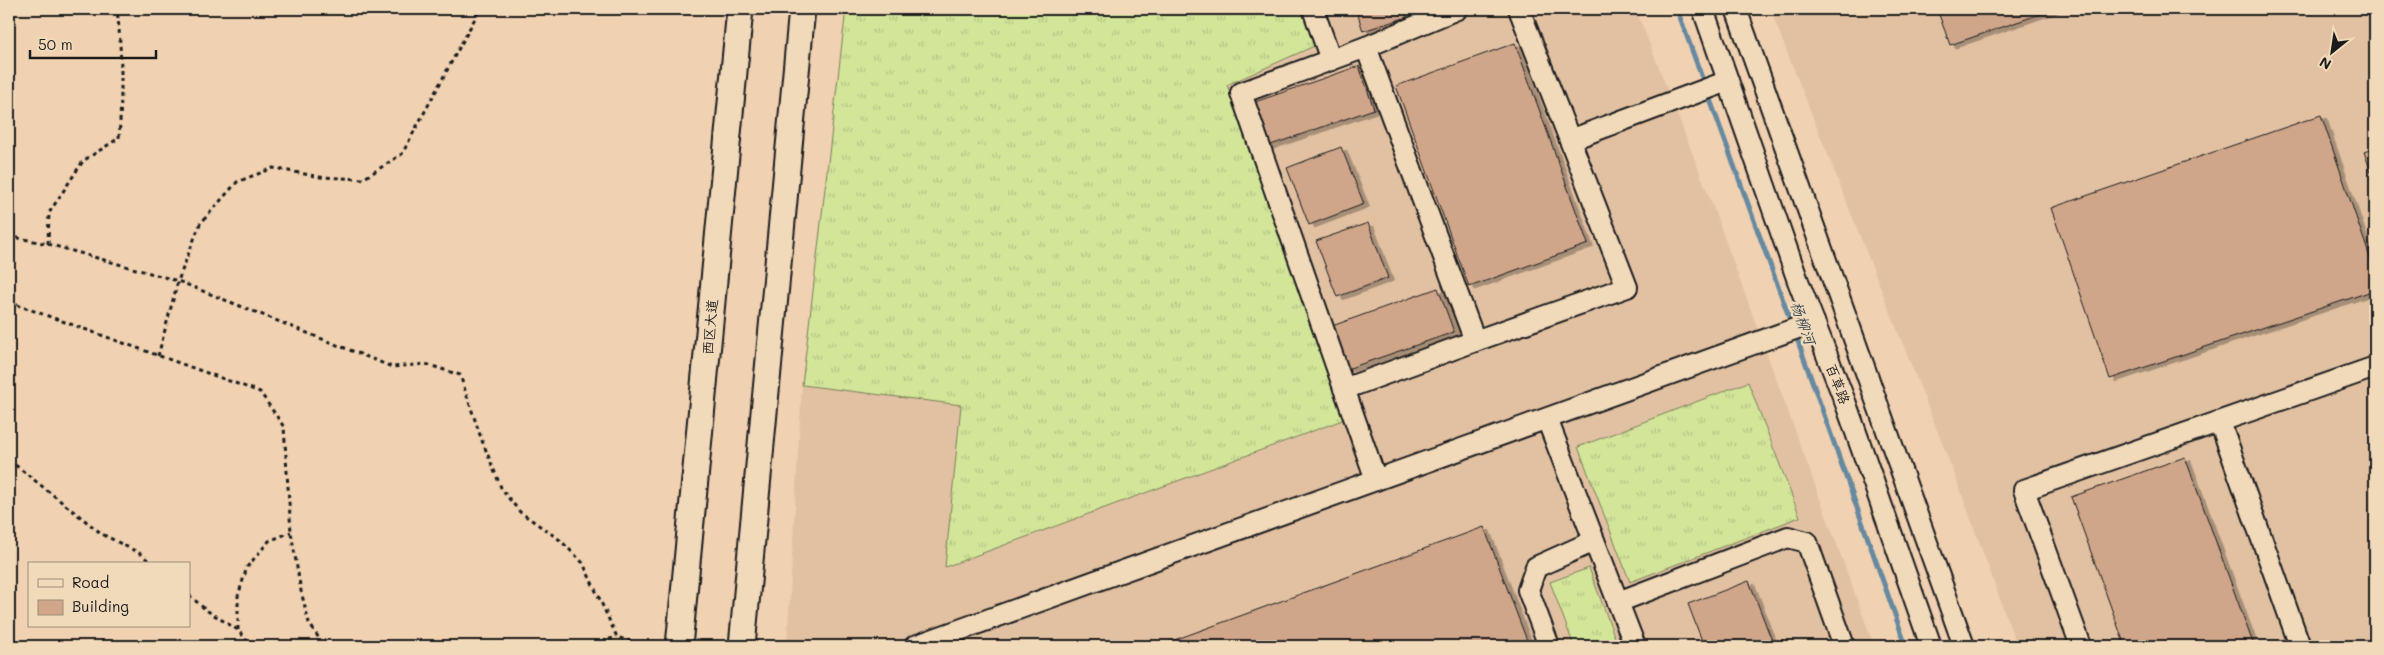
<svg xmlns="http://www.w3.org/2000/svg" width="2384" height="655" viewBox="0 0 2384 655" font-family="Mali,'LXGW WenKai TC',sans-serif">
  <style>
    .built { fill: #e2c1a2 }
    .grass { fill: url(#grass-tufts); stroke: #78805a }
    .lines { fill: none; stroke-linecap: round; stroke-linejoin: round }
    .stream { stroke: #6689a0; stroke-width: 5 }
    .building { fill: #cfa68a; stroke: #1c1c1c; filter: url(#shadow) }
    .minor-casing { stroke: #1c1c1c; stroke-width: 24 }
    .major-casing { stroke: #1c1c1c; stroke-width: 29 }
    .path { stroke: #1c1c1c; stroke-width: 3; stroke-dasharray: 4 4; stroke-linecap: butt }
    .minor { stroke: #f1daba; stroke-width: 20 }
    .major { stroke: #f1daba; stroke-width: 25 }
    .labels { text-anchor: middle; stroke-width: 5; stroke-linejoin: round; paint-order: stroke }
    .street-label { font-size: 14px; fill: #1c1c1c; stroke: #f1daba }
    .water-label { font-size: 15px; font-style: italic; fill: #3b4a53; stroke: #f1daba }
  </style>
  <defs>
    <pattern id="grass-tufts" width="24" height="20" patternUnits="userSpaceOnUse" patternTransform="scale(1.25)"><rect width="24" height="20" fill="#d3e599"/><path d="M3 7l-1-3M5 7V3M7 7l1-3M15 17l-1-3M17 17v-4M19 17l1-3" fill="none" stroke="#b5c483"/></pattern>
    <filter id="shadow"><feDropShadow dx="5.5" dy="3" stdDeviation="0" flood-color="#0004"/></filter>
  </defs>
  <rect width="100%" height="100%" fill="#f0d1b1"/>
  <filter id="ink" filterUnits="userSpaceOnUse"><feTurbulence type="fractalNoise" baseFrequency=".02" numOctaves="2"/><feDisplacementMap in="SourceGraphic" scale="10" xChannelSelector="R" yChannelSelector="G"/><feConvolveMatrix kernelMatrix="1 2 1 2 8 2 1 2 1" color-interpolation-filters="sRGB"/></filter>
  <g filter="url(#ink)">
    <g class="built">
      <polygon points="846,9 1636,9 1709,196 1874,646 787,646 802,385"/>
      <polygon points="1770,9 2375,9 2375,646 2017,646 1956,478"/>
    </g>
    <g class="grass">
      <polygon points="846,9 1308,9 1321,43 1227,85 1348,418 945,567 961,405 802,385"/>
      <polygon points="1748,382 1800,517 1630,582 1578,447"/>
      <polygon points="1589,568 1618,646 1574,646 1550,582"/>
    </g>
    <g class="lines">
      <g class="stream">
        <polyline points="1677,9 1705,86"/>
        <polyline points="1708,94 1792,325"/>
        <polyline points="1795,333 1906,646"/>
      </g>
    </g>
    <g class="building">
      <polygon points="1356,9 1404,9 1407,17 1363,31"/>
      <polygon points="1937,9 2055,9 1950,45"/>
      <polygon points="1515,43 1588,244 1469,287 1396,86"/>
      <polygon points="1359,66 1374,109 1268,146 1252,103"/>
      <polygon points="2321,115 2375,272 2375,290 2110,379 2051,208"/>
      <polygon points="1341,147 1364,204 1309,225 1287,168"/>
      <polygon points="2375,148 2375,183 2364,152"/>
      <polygon points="1368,223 1388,278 1337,297 1316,241"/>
      <polygon points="1438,288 1454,332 1347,369 1332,326"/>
      <polygon points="2185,457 2254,646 2125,646 2071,497"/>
      <polygon points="1484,527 1529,646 1158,646"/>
      <polygon points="1749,581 1774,646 1704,646 1688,604"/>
    </g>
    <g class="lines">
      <defs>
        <g id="minor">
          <polyline points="1313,9 1331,60"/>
          <polyline points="1703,9 1798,281 1846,404 1931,646"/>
          <polyline points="1736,9 1964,646"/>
          <polyline points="1366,47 1457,9"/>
          <polyline points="1570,140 1728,81"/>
          <polyline points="1475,341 1627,287 1519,9"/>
          <polyline points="1344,389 1475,341 1366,47 1241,93 1376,480"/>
          <polyline points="1547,419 1635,646"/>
          <polyline points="2220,422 2300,646"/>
          <polyline points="1618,602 1788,537 1807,542 1844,646"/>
          <polyline points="915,646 1814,322"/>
          <polyline points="1549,646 1528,590 1536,567 1594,541"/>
          <polyline points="2081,646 2024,490 2375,367"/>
        </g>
        <g id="major">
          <polyline points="679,646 740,9"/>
          <polyline points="742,646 802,9"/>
        </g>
      </defs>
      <use href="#minor" class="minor-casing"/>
      <use href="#major" class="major-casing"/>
      <g class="path">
        <polyline points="9,236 48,244 178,281 392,367 426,364 460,375 481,438 502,490 520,512 560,540 583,563 617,637 645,646"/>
        <path d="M48,244L49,213L83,161L119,138C122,94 122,52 117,9"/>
        <polyline points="9,302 260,392 284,427 291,532 301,591 309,623 324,646"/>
        <polyline points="158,356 178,281 200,224 237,182 273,168 320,177 363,179 402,154 480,9"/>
        <polyline points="9,460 102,534 141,554 152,564"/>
        <polyline points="189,595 206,610 238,630 251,646"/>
        <polyline points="238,630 238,596 247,567 269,541 291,532"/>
        <polyline points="586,646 617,637"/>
      </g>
      <use href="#minor" class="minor"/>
      <use href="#major" class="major"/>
    </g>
  </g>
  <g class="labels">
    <g class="street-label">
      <text transform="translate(710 327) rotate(-85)" y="5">西区大道</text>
      <text transform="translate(1838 384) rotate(69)" y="5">百草路</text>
    </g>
    <g class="water-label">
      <text transform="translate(1803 323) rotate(70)" y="5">杨柳河</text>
    </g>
  </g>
  <rect width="2384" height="655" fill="none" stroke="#f1daba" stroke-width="30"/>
  <rect x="15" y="15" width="2354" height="625" fill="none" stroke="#1c1c1c" stroke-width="2" filter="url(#ink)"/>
  <rect x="28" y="562" width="162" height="65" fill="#f1daba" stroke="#9c8e7b"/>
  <rect x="38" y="579" width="25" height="8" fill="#f1daba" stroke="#9c8e7b"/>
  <text x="72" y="588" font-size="15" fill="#1c1c1c">Road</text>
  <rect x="38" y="600" width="25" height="15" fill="#cfa68a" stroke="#9c8e7b"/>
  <text x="72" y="612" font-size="15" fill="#1c1c1c">Building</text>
  <g transform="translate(2332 52) rotate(210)" stroke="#f1daba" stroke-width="4" paint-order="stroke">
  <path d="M0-4L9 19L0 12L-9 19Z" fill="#1c1c1c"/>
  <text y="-8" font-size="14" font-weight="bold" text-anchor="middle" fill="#1c1c1c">N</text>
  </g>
  <path d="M30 50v8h126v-8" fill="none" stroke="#1c1c1c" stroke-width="2.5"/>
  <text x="38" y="50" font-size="15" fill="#1c1c1c" stroke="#f1daba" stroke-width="4" paint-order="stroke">50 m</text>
</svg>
